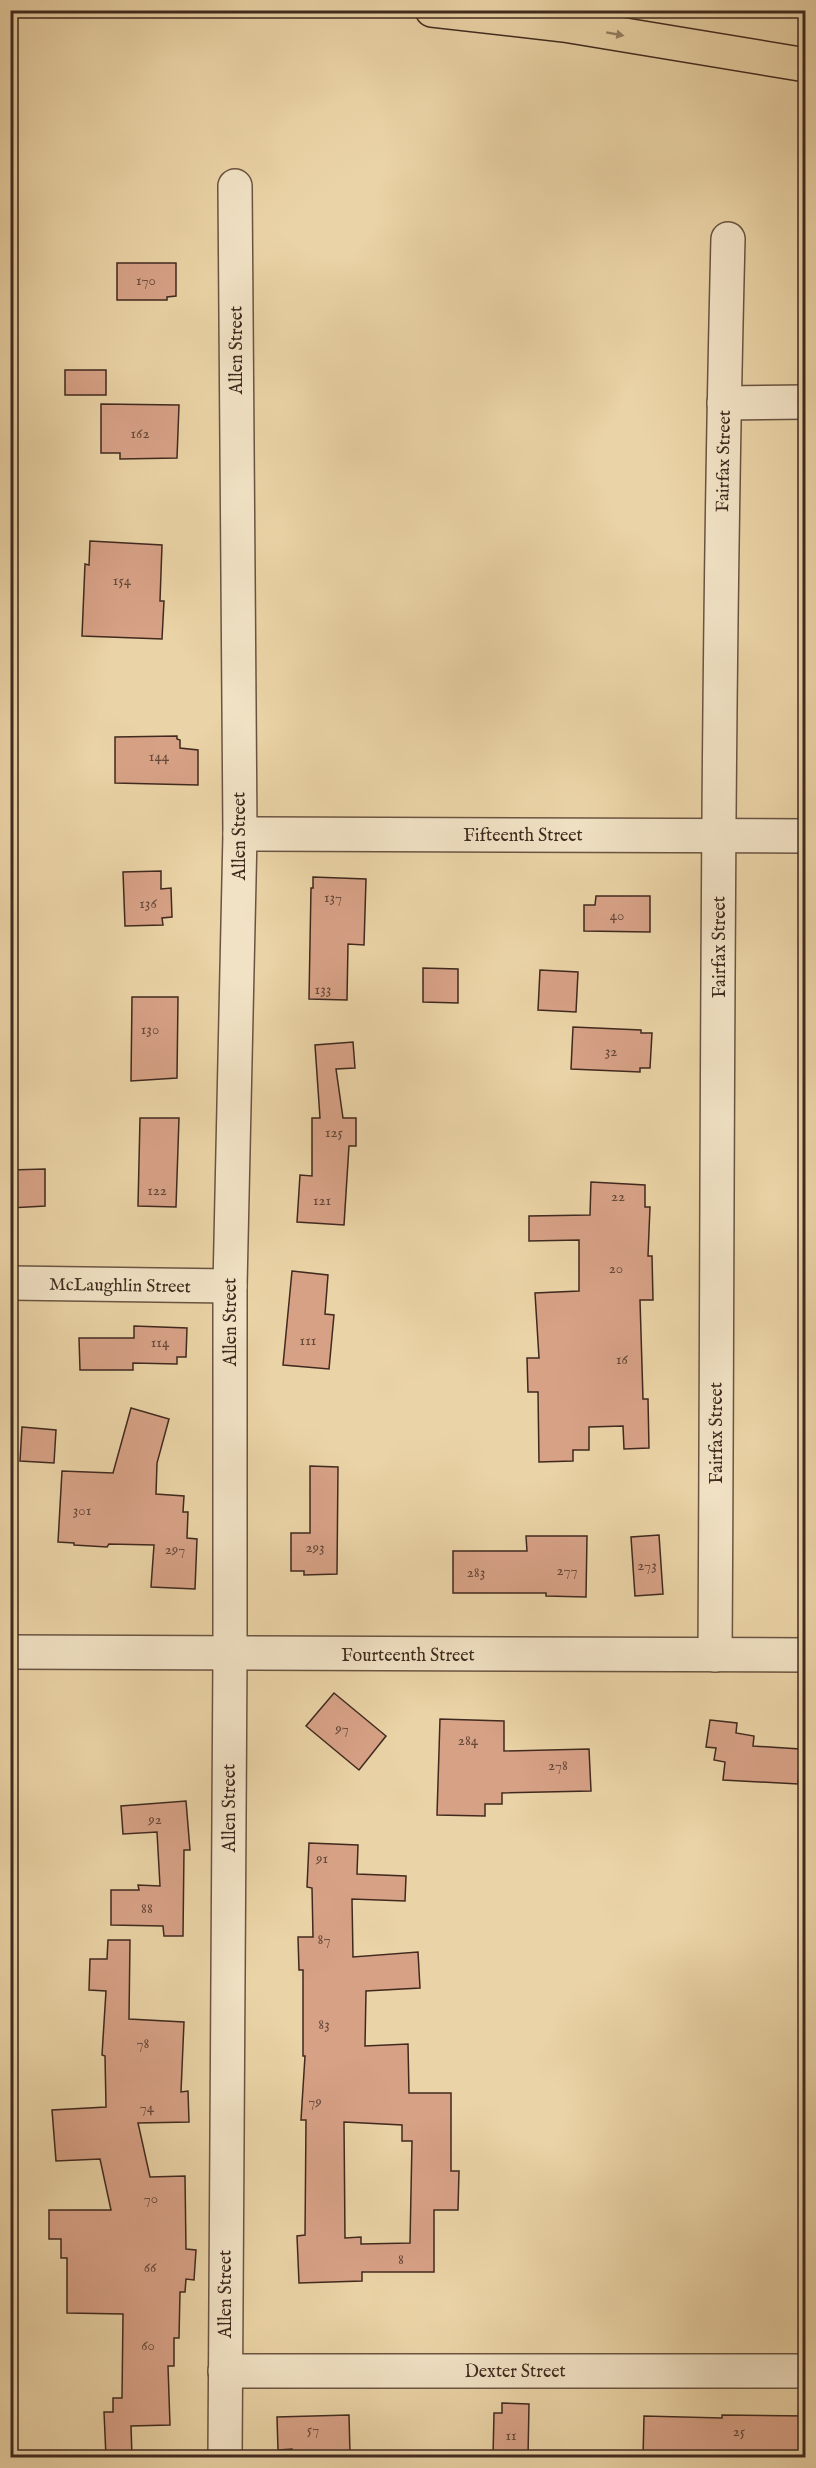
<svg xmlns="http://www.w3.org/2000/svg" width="816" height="2468" viewBox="0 0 816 2468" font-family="'IM FELL English',serif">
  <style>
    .building { fill: #d7a186; stroke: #402a1f; stroke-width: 1.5; fill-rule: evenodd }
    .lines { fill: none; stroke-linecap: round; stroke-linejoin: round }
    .minor-casing { stroke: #6a5441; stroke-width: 36 }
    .highway-casing { stroke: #402a1f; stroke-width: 36 }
    .minor { stroke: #f1e2c5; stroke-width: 33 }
    .highway { stroke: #ead3a6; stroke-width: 33 }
    .oneway { fill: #957e62 }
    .labels { text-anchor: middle; stroke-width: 4.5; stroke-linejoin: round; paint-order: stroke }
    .number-label { font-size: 15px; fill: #664839 }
    .street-label { font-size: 18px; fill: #402a1f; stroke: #f1e2c5 }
  </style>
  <rect width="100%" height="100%" fill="#ead3a6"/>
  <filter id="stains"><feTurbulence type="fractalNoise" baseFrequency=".00333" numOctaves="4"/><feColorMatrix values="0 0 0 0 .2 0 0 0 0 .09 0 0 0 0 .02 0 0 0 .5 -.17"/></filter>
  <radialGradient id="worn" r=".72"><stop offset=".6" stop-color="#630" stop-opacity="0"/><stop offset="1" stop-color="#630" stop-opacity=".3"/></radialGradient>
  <g class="building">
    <polygon points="117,263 176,263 176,296 167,297 167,300 117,300"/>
    <rect x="65" y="370" width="41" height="25"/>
    <polygon points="101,404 179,405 177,458 120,459 120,453 101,453"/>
    <polygon points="90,541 162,545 160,601 164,601 162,639 82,636 85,564 89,565"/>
    <polygon points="177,736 177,739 180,740 180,748 198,750 198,785 115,783 115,737"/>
    <polygon points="161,871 161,889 171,888 172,917 162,918 163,925 125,926 123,872"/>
    <polygon points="313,877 366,879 364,945 348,944 347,1000 309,999 311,888 313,888"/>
    <polygon points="596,896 650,896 650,932 584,931 584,905 595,905"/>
    <polygon points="423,968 458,969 458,1003 423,1002"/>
    <polygon points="540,970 578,972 576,1012 538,1010"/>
    <polygon points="132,997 178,997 177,1078 131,1081"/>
    <polygon points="573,1027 641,1030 641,1033 652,1033 650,1068 640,1068 640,1072 571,1069"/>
    <polygon points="353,1042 355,1068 336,1069 343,1118 356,1118 356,1146 349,1146 344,1225 297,1222 300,1175 312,1176 312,1118 320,1118 315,1045"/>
    <polygon points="140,1118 179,1118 176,1207 138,1206"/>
    <polygon points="45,1169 45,1206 10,1208 10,1170"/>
    <polygon points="591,1182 645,1185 645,1207 650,1207 648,1256 652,1256 653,1300 640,1300 643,1399 648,1399 649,1448 624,1449 623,1426 589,1427 589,1450 573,1450 573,1461 539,1462 538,1392 528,1392 527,1358 539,1358 535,1293 579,1291 579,1240 529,1241 529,1216 590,1215"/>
    <polygon points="292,1271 328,1275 325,1314 334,1315 329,1369 283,1365"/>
    <polygon points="134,1326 187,1328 186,1357 177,1357 177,1364 133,1363 133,1370 80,1370 79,1338 134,1338"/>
    <polygon points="131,1408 169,1419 157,1463 156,1494 184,1496 183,1512 188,1512 187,1538 197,1539 195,1589 151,1587 154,1545 109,1544 107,1547 74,1545 74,1543 58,1542 62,1471 113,1473"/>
    <polygon points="22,1427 56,1430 54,1463 20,1461"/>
    <polygon points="310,1466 338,1467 337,1574 304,1575 304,1571 291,1571 291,1533 310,1533"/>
    <polygon points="659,1535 663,1594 635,1596 631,1537"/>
    <polygon points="526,1536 587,1536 586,1597 546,1596 546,1593 453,1593 453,1551 527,1551"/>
    <polygon points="334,1693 386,1736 359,1770 306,1726"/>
    <polygon points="440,1719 504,1721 504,1751 589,1749 591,1791 502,1793 502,1804 485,1804 485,1816 437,1815"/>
    <polygon points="710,1720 737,1723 736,1733 754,1736 753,1746 800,1749 798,1784 723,1780 725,1762 714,1760 716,1748 706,1747"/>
    <polygon points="186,1801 190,1850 184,1850 183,1936 164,1936 163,1926 111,1925 111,1890 139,1890 138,1885 160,1886 157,1832 123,1834 121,1806"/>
    <path d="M309,1843L358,1845L357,1874L406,1876L405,1901L352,1899L353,1957L418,1952L420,1988L366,1991L365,2046L408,2044L409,2093H451V2171H459L458,2210H434V2272H362V2281L299,2283L297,2236L305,2235L306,2120H301L305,2056H303V1970H299L298,1937H313L312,1888L307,1887ZM344,2122L402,2125V2141H412L410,2243L361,2244V2237L345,2238Z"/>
    <polygon points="108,1940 130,1940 129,2019 184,2022 181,2092 188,2091 189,2122 138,2123 150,2177 185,2176 186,2249 196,2250 194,2280 186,2279 185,2292 180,2292 179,2338 174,2338 174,2366 168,2366 170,2425 131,2426 132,2457 106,2457 104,2412 113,2412 113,2398 122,2398 123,2314 67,2313 67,2258 61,2258 61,2239 49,2239 49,2210 111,2210 100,2159 56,2161 52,2110 106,2107 105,2056 102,2055 106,1991 89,1990 90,1959 107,1959"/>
    <polygon points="502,2403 529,2404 528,2457 493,2457 494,2413 502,2413"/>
    <polygon points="349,2415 350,2454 292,2455 292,2449 278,2450 277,2417"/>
    <polygon points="722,2415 806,2416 806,2457 643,2457 644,2416 722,2418"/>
  </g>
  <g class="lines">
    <defs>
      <g id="minor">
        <polyline points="724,403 806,402"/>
        <polyline points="240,834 806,836"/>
        <polyline points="10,1283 230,1286"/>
        <polyline points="10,1652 806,1655"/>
        <path d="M715,1655C718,1183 716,711 728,239"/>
        <polyline points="225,2371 806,2371"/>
        <polyline points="225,2458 230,1655 230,1286 240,834 235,186"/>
      </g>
      <polyline id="highway" points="432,10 564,25 806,65"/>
    </defs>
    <use href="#minor" class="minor-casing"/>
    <use href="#highway" class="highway-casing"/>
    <use href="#minor" class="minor"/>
    <use href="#highway" class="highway"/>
  </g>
  <defs><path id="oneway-solid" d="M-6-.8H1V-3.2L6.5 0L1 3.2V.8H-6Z" transform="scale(1.5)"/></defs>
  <use class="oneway" href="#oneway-solid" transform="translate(615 34) rotate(10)"/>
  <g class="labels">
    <g class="number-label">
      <text x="146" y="285">170</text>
      <text x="140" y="438">162</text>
      <text x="122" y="585">154</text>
      <text x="159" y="761">144</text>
      <text x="333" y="902">137</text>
      <text x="148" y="908">136</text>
      <text x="617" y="920">40</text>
      <text x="323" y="994">133</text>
      <text x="150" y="1034">130</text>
      <text x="611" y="1056">32</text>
      <text x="334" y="1137">125</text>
      <text x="157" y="1195">122</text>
      <text x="618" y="1201">22</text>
      <text x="322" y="1205">121</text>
      <text x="616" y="1273">20</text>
      <text x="308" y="1345">111</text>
      <text x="160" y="1347">114</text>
      <text x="622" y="1364">16</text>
      <text x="82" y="1515">301</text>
      <text x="315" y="1552">293</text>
      <text x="175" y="1554">297</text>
      <text x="647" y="1570">273</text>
      <text x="567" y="1575">277</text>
      <text x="476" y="1577">283</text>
      <text x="342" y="1733">97</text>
      <text x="468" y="1745">284</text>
      <text x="558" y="1770">278</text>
      <text x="155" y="1824">92</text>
      <text x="322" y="1863">91</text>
      <text x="147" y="1913">88</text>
      <text x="324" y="1944">87</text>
      <text x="324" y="2029">83</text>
      <text x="143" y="2048">78</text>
      <text x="315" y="2106">79</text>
      <text x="147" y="2112">74</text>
      <text x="151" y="2203">70</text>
      <text x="401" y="2264">8</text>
      <text x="150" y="2272">66</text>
      <text x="148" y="2350">60</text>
      <text x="313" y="2434">57</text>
      <text x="739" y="2436">25</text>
      <text x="511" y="2440">11</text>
    </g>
    <g class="street-label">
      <text transform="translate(236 350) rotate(-90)" y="6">Allen Street</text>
      <text transform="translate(723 461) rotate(-89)" y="6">Fairfax Street</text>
      <text x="523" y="841">Fifteenth Street</text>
      <text transform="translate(239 836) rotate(-90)" y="6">Allen Street</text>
      <text transform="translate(719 947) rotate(-90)" y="6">Fairfax Street</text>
      <text transform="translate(120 1285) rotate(1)" y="6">McLaughlin Street</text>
      <text transform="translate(230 1322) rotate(-90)" y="6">Allen Street</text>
      <text transform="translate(716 1433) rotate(-90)" y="6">Fairfax Street</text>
      <text x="408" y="1661">Fourteenth Street</text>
      <text transform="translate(229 1808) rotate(-90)" y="6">Allen Street</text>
      <text transform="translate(225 2294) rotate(-90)" y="6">Allen Street</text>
      <text x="515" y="2377">Dexter Street</text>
    </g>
  </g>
  <rect width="816" height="2468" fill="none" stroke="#ead3a6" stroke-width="36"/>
  <rect x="12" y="12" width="792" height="2444" fill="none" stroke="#402a1f" stroke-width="3"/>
  <rect x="18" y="18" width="780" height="2432" fill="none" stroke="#402a1f" stroke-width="1.5"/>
  <rect width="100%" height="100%" filter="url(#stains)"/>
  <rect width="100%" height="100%" fill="url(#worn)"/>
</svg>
